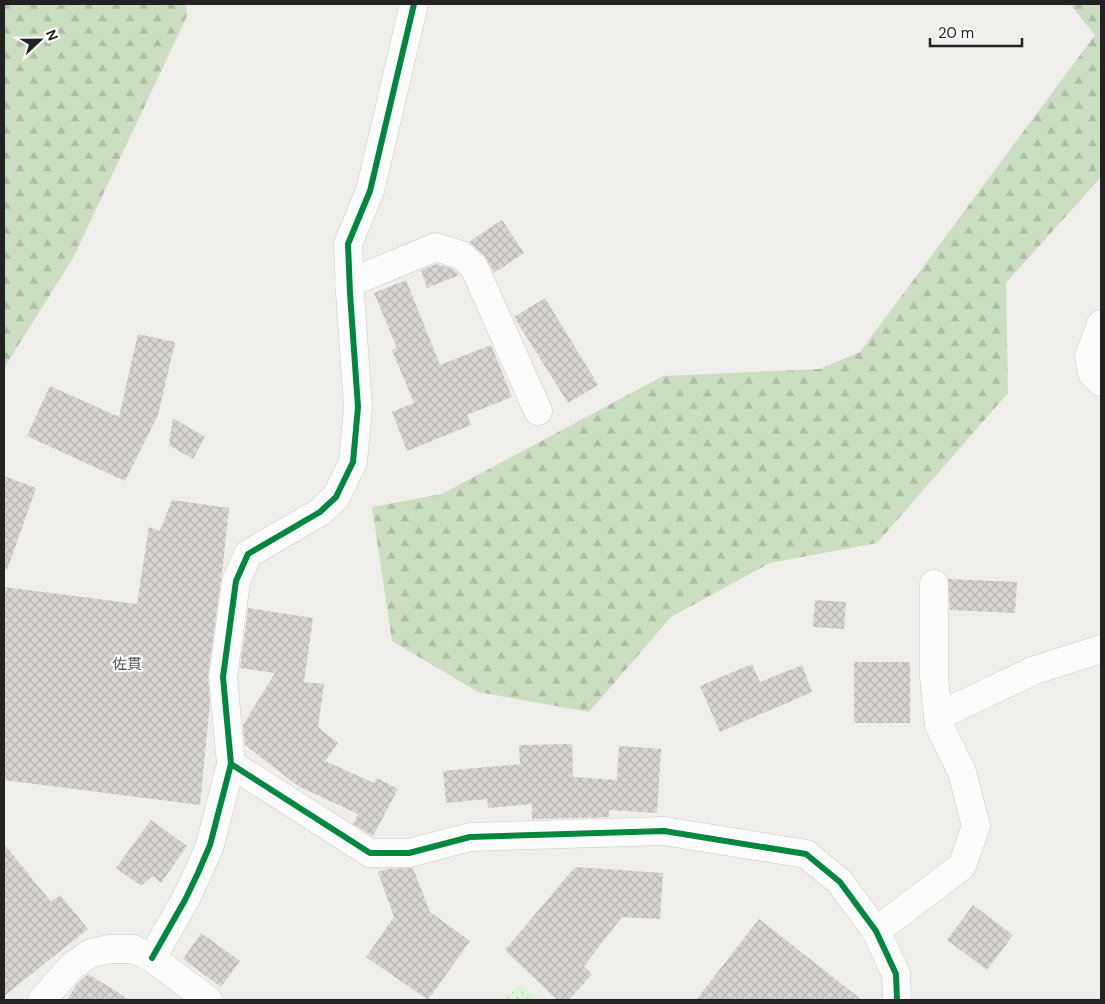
<svg xmlns="http://www.w3.org/2000/svg" width="1105" height="1004" viewBox="0 0 1105 1004" font-family="'DM Sans','Noto Sans JP',sans-serif">
  <style>
    .forest { fill: url(#forest-firs) }
    .park { fill: url(#park-dots) }
    .building { fill: url(#building-cross-hatch) }
    .lines { fill: none; stroke-linecap: round; stroke-linejoin: round }
    .minor-casing { stroke: #c9c8c7; stroke-width: 29 }
    .minor { stroke: #fdfcfc; stroke-width: 28 }
    .cycleway-casing { stroke: #fff; stroke-width: 9 }
    .cycleway { stroke: #00873e; stroke-width: 6 }
    .labels { text-anchor: middle; stroke-width: 4; stroke-linejoin: round; paint-order: stroke }
    .neighbourhood-label { font-size: 15px; fill: #555; stroke: #fff }
  </style>
  <defs>
    <pattern id="forest-firs" width="22" height="20" patternUnits="userSpaceOnUse" patternTransform="scale(1.25)"><rect width="22" height="20" fill="#cbdec1"/><path d="M5 1l3.5 6h-7zM16 11l3.5 6h-7z" fill="#aebea6"/></pattern>
    <pattern id="park-dots" width="8" height="8" patternUnits="userSpaceOnUse" patternTransform="scale(1.25)"><rect width="8" height="8" fill="#daf5da"/><path d="M2 2h.1M6 6h.1" fill="none" stroke="#bbd2bb" stroke-width="1.8" stroke-linecap="round"/></pattern>
    <pattern id="building-cross-hatch" width="8" height="8" patternUnits="userSpaceOnUse" patternTransform="scale(1.25)"><rect width="8" height="8" fill="#d7d4d2"/><path d="M0 0l8 8M0 8l8-8" fill="none" stroke="#b8b6b4"/></pattern>
  </defs>
  <rect width="100%" height="100%" fill="#f0eeeb"/>
  <g class="forest">
    <polygon points="4,4 186,4 187,16 73,258 4,368"/>
    <polygon points="1070,4 1101,4 1101,177 1006,283 1008,393 877,543 770,563 671,617 589,712 478,692 392,641 372,507 442,494 663,376 819,369 860,352 1095,35"/>
  </g>
  <polygon class="park" points="522,984 539,1000 503,1000"/>
  <g class="building">
    <polygon points="502,220 524,253 494,273 485,256 469,242"/>
    <polygon points="437,264 453,269 459,275 427,288 421,270"/>
    <polygon points="406,280 440,365 491,345 512,397 467,415 471,425 407,451 392,412 414,403 392,350 397,348 374,293"/>
    <polygon points="545,298 598,385 568,403 514,317"/>
    <polygon points="138,334 175,342 158,415 125,481 27,436 50,386 119,417"/>
    <polygon points="173,418 205,437 193,459 169,445"/>
    <polygon points="4,476 36,488 7,570 4,569"/>
    <polygon points="172,500 229,508 222,573 208,675 210,703 200,805 4,780 4,587 137,604 149,527 160,531"/>
    <polygon points="948,579 1017,582 1015,613 950,610"/>
    <polygon points="815,600 846,602 844,629 813,627"/>
    <polygon points="248,608 313,618 304,682 324,684 318,727 338,743 325,761 374,783 377,778 398,789 373,836 353,824 358,814 298,786 245,745 243,725 275,673 240,668"/>
    <rect x="854" y="662" width="56" height="61"/>
    <polygon points="752,664 760,682 802,665 812,692 720,732 700,686"/>
    <polygon points="572,744 573,777 617,780 619,746 661,749 657,813 609,810 609,817 532,819 532,804 488,808 487,799 446,803 443,771 520,764 519,745"/>
    <polygon points="151,820 187,846 161,883 153,876 141,886 116,868"/>
    <polygon points="4,844 51,902 60,895 88,929 4,996"/>
    <polygon points="575,867 663,873 660,919 622,917 584,966 592,974 569,1000 557,1000 505,950"/>
    <polygon points="413,868 430,912 470,941 428,1000 366,957 394,917 378,872 387,869"/>
    <polygon points="973,905 1013,935 987,970 947,940"/>
    <polygon points="759,919 862,1000 696,1000"/>
    <polygon points="201,933 240,961 221,987 183,959"/>
    <polygon points="88,974 130,1000 67,1000 77,984"/>
  </g>
  <g class="lines">
    <defs>
      <g id="minor">
        <polyline points="349,283 436,247 461,255 474,267 538,411"/>
        <polyline points="1101,324 1089,356 1092,373 1101,382"/>
        <polyline points="938,716 1035,670 1101,649"/>
        <polyline points="231,764 370,853 409,853 470,837 664,831 806,854 840,882 876,931 896,974 897,1000"/>
        <polyline points="876,931 962,866 976,826 962,772 939,725 934,677 934,584"/>
        <polyline points="152,958 185,900 198,873 210,845 231,764 223,677 236,581 248,554 320,512 336,497 353,462 358,407 350,293 348,244 370,191 414,4"/>
        <polyline points="42,1000 72,966 91,953 109,949 133,949 152,958 208,1000"/>
      </g>
    </defs>
    <use href="#minor" class="minor-casing"/>
    <use href="#minor" class="minor"/>
    <defs>
      <g id="cycleway">
        <polyline points="231,764 370,853 409,853 470,837 664,831 806,854 840,882 876,931 896,974 897,1000"/>
        <polyline points="152,958 185,900 198,873 210,845 231,764 223,677 236,581 248,554 320,512 336,497 353,462 358,407 350,293 348,244 370,191 414,4"/>
      </g>
    </defs>
    <use href="#cycleway" class="cycleway-casing"/>
    <use href="#cycleway" class="cycleway"/>
  </g>
  <g class="labels">
    <g class="neighbourhood-label">
      <text x="127" y="669">佐貫</text>
    </g>
  </g>
  <rect width="1105" height="1004" fill="none" stroke="#222222" stroke-width="10"/>
  <g transform="translate(40 40) rotate(68)" stroke="#ffffff" stroke-width="4" paint-order="stroke">
  <path d="M0-4L9 19L0 12L-9 19Z" fill="#222222"/>
  <text y="-8" font-size="14" font-weight="bold" text-anchor="middle" fill="#222222">N</text>
  </g>
  <path d="M930 38v8h92v-8" fill="none" stroke="#222222" stroke-width="2.5"/>
  <text x="938" y="38" font-size="15" fill="#222222" stroke="#ffffff" stroke-width="4" paint-order="stroke">20 m</text>
</svg>
